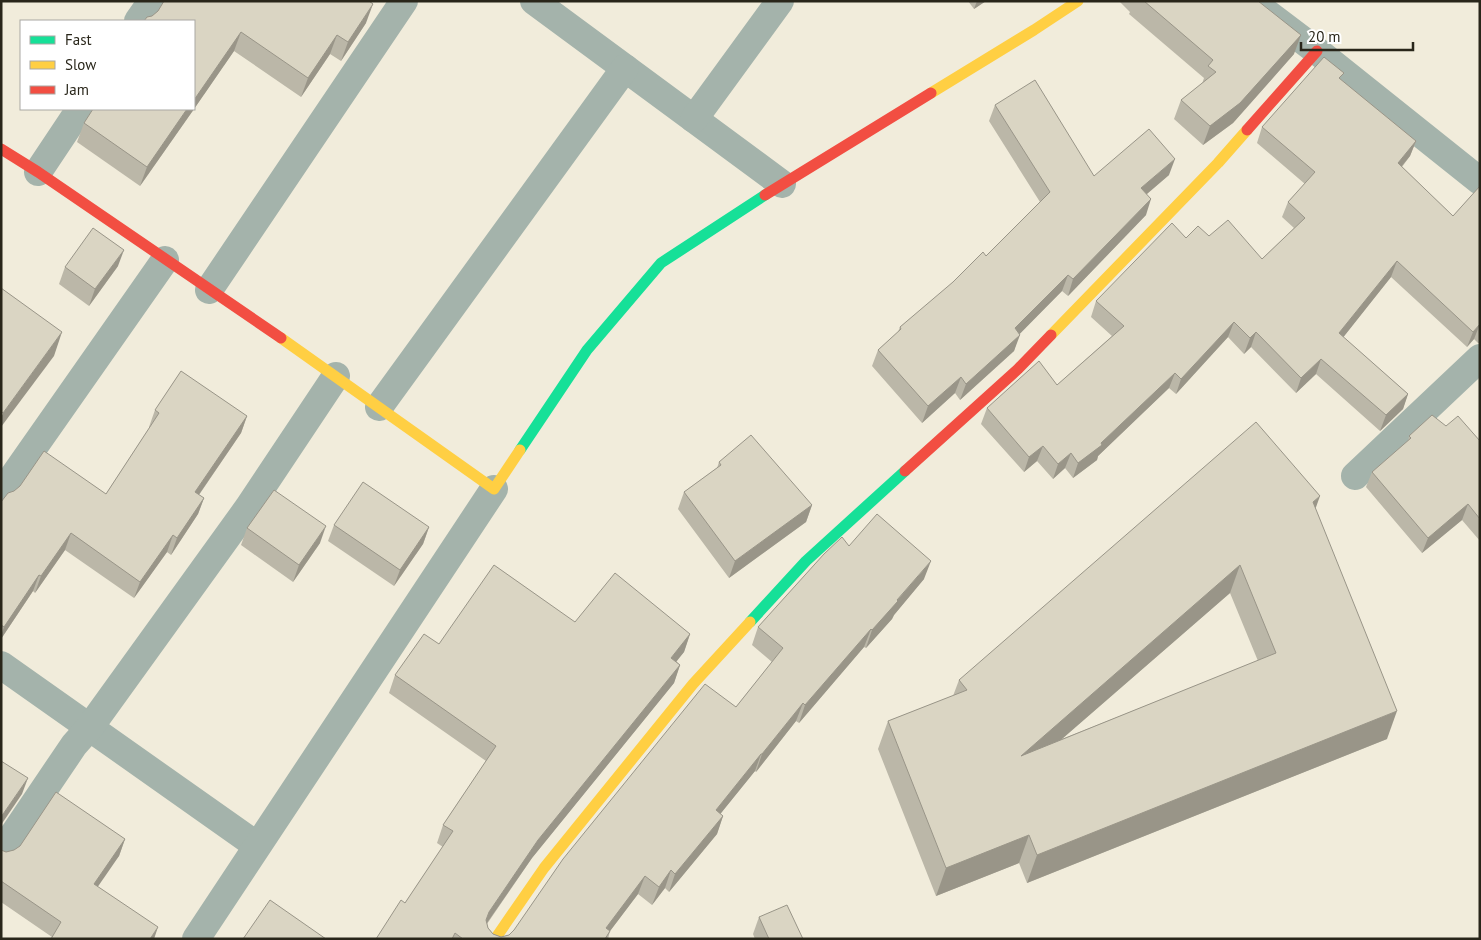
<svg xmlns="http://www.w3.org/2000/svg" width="1481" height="940" viewBox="0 0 1481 940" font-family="'PT Sans',sans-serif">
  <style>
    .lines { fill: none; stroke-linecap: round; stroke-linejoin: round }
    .street { stroke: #a4b3ab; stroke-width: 28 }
    .fast { stroke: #16e098; stroke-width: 11 }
    .slow { stroke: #ffcf43; stroke-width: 11 }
    .jam { stroke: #f24e42; stroke-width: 11 }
    .wall { fill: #bbb7a8; fill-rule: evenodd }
    .shaded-wall { fill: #999588 }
    .building { fill: #dad5c3; stroke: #999588; fill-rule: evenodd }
  </style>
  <rect width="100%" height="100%" fill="#f1ecdb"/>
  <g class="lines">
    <g class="street">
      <polyline points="534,1 782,184"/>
      <polyline points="1251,1 1317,51 1480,181"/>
      <polyline points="138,21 152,1"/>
      <polyline points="694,119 780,1"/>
      <polyline points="38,172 80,109"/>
      <polyline points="209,290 404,1"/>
      <polyline points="379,407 625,68"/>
      <polyline points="1355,476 1480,358"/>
      <polyline points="1,494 165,260"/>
      <polyline points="1,665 256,845"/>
      <polyline points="1,853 74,745 90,727 248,508 336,376"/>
      <polyline points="196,939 494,489"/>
    </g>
    <g class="fast">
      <polyline points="520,450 587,350 661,263 765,195"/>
      <polyline points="750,622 806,561 905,471"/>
    </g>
    <g class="slow">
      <polyline points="931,93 1034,30 1078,1"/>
      <polyline points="1051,335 1218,163 1247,130"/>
      <polyline points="281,338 494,489 520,450"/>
      <polyline points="495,939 544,868 693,684 750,622"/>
    </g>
    <g class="jam">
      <polyline points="1247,130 1317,51"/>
      <polyline points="1,149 38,172 281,338"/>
      <polyline points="765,195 931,93"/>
      <polyline points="905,471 1018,369 1051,335"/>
    </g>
  </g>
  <g class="wall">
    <polygon points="968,1 986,1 974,9"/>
    <polygon points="1119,1 1258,1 1294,54 1233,123 1203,145 1174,119 1181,100 1202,84 1204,78 1129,14 1130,12"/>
    <polygon points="194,21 366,23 341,61 330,54 301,97 234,51 194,109"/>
    <polygon points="1341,80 1416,141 1410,156 1402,167 1453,216 1480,186 1480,343 1478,343 1474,339 1467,347 1391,277 1343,337 1408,394 1403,409 1380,431 1316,374 1296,393 1251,347 1244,354 1228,337 1176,394 1169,388 1098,456 1097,460 1073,478 1065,468 1053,479 1037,461 1024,472 981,424 987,408 1057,385 1112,336 1091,317 1096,301 1186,238 1209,236 1262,259 1294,228 1282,217 1288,202 1305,184 1257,143 1262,127"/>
    <polygon points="995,105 1094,176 1169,175 1147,194 1146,215 1068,296 1062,291 1019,334 1014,351 960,400 955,393 922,423 872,366 878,350 898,332 900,327 986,256 1040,202 989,121"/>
    <polygon points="194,109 140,186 77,142 84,123"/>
    <polygon points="118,266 89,306 59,284 65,267"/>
    <polygon points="155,410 247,416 241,433 199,495 204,498 198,514 171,555 167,552 134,598 65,550 35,593 33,591 1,639 1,502 106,494 150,427 149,427"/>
    <polygon points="1446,426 1480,441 1480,541 1462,520 1422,553 1366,487 1372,472 1408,441 1409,436"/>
    <polygon points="719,462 812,505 806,522 729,578 678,509 684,492 717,468"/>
    <path d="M1315,509L1387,739L1027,883L1019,863L936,896L878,749L888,721L953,696L959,680ZM1230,593L1258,661L1062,739Z"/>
    <polygon points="334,525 429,527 423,544 394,586 328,541"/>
    <polygon points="247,528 320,543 293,582 241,545"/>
    <polygon points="849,546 924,579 894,615 892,619 866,648 864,647 799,723 796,721 756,772 755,771 720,814 723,816 717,834 669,892 665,888 652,905 638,894 610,931 608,939 376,939 405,903 443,847 437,843 443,825 486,761 389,693 395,675 439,644 575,622 690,634 684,652 676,661 680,665 674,683 532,858 487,924 488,928 493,934 501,937 509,935 736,707 772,662 752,645 758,627"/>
    <polygon points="125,839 119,856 52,937 1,902 1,850 6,852"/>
    <polygon points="759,917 803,939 755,939 753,934"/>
  </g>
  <g class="shaded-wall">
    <polygon points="977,1 986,1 974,9"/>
    <polygon points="373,4 366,23 341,61 348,42"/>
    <polygon points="241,32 234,51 194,109 194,100"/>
    <polygon points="337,35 330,54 301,97 308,78"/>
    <polygon points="1301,35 1294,54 1233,123 1203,145 1210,126"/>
    <polygon points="187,109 194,109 140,186 147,167"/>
    <polygon points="1416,141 1410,156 1392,178 1398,163"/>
    <polygon points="1175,159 1169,175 1135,204 1141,188"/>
    <polygon points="1151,199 1146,215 1068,296 1073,279"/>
    <polygon points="124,250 118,266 89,306 95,289"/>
    <polygon points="1397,261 1391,277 1334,349 1339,333"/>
    <polygon points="1068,275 1062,291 1009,345 1015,328"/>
    <polygon points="1234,322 1228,337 1176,394 1181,379"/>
    <polygon points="1480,324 1474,339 1467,347 1473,332"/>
    <polygon points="62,332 54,356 1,427 1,418 3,413"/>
    <polygon points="1256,332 1251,347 1244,354 1250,338"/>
    <polygon points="1020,335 1014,351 960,400 966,384"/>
    <polygon points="1321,359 1316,374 1296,393 1301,378"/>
    <polygon points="1175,373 1169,388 1098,456 1097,460 1073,478 1078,463 1101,443"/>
    <polygon points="961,377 955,393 922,423 928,406"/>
    <polygon points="1408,394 1403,409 1380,431 1386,415"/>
    <polygon points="247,416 241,433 189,509 195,492"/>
    <polygon points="1043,446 1037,461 1024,472 1029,457"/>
    <polygon points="1071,453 1065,468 1053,479 1058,464"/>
    <polygon points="1320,496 1310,524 1313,502"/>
    <polygon points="204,498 198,514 171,555 177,538"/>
    <polygon points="1468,504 1462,520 1422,553 1428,538"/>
    <polygon points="812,505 806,522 729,578 735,561"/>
    <polygon points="326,526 320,543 293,582 299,565"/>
    <polygon points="429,527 423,544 394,586 400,570"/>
    <polygon points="71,533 65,550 35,593 41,576"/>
    <polygon points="173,535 167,552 134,598 140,582"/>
    <polygon points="931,561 924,579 894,615 892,619 866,648 872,630"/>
    <polygon points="1240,565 1230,593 1010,784 1021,756"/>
    <polygon points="39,575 33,591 1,639 1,635 4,627"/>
    <polygon points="871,629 864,647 799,723 805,705"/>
    <polygon points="690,634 684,652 665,676 671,658"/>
    <polygon points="680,665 674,683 532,858 482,930 489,912 538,840"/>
    <polygon points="803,703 796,721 756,772 762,754"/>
    <polygon points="1397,711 1387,739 1027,883 1037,855"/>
    <polygon points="761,754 755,771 709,828 716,810"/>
    <polygon points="28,778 22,794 1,825 1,817"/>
    <polygon points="723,816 717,834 669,892 675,874"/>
    <polygon points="1029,835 1019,863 936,896 946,868"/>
    <polygon points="125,839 119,856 88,901 94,884"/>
    <polygon points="671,870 665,888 652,905 659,887"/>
    <polygon points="645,876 638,894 604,939 606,928"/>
    <polygon points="158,927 154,939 150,939"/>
  </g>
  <g class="building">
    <polygon points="164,1 369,1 373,4 348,42 337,35 308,78 241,32 194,100 194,21 144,21 147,17 152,16 158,11"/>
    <polygon points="1144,1 1258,1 1301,35 1240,103 1210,126 1181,100 1216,72 1208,66 1213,60"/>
    <polygon points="1324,57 1344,73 1339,78 1416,141 1398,163 1453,216 1480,186 1480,324 1473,332 1397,261 1339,333 1408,394 1386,415 1321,359 1301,378 1256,332 1250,338 1234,322 1181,379 1175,373 1101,443 1102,445 1078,463 1071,453 1058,464 1043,446 1029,457 987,408 1039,361 1057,385 1124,326 1096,301 1172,223 1186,238 1198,226 1209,236 1228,220 1262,259 1305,218 1288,202 1315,172 1262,127"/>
    <polygon points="1035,80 1094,176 1149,129 1175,159 1141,188 1151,199 1073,279 1068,275 1015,328 1020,335 966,384 961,377 928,406 878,350 901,329 900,327 953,282 983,252 986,256 1050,192 995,105"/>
    <polygon points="93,109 187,109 147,167 84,123"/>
    <polygon points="93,228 124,250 95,289 65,267"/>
    <polygon points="1,288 62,332 3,413 1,412"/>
    <polygon points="181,371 247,416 195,492 204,498 177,538 173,535 140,582 71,533 41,576 39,575 4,627 1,625 1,502 8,493 14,491 20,486 44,451 106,494 159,413 155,410"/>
    <polygon points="1432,415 1446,426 1458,416 1480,441 1480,519 1468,504 1428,538 1372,472 1411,438 1409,436"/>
    <path d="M1256,422L1320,496L1313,502L1397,711L1037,855L1029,835L946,868L888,721L967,690L959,680ZM1240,565L1276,653L1021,756Z"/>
    <polygon points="751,435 812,505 735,561 684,492 721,465 719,462"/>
    <polygon points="363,482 429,527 400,570 334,525"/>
    <polygon points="274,490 326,526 299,565 247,528"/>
    <polygon points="877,514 931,561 897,600 898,601 872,630 871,629 805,705 803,703 762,754 761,754 716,810 723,816 675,874 671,870 659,887 645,876 606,928 610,931 605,939 463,939 455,933 452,939 376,939 401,900 405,903 453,831 443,825 496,746 395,675 424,634 439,644 494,565 575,622 615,573 690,634 671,658 680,665 538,840 489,912 486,920 488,928 493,934 501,937 509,935 514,930 563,859 705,684 736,707 783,648 758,627 824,554 842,537 849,546"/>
    <polygon points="1,761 28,778 1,817"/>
    <polygon points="56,792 125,839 94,884 158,927 150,939 51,939 61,922 1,881 1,850 6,852 14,850 20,846"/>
    <polygon points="270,900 326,939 243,939"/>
    <polygon points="787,905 803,939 769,939 759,917"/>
  </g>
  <rect width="1481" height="940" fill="none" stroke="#29261a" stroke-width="5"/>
  <rect x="20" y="20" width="175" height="90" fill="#ffffff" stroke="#a9a8a3"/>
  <rect x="30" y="36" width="25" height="8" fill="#16e098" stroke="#a9a8a3"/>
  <text x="65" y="45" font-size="15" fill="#29261a">Fast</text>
  <rect x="30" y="61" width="25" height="8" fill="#ffcf43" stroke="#a9a8a3"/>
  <text x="65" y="70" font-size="15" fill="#29261a">Slow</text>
  <rect x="30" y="86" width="25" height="8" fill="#f24e42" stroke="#a9a8a3"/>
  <text x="65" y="95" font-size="15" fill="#29261a">Jam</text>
  <path d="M1301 42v8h112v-8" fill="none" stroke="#29261a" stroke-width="2.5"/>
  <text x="1308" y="42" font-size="15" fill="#29261a" stroke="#ffffff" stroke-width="4" paint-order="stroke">20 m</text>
</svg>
